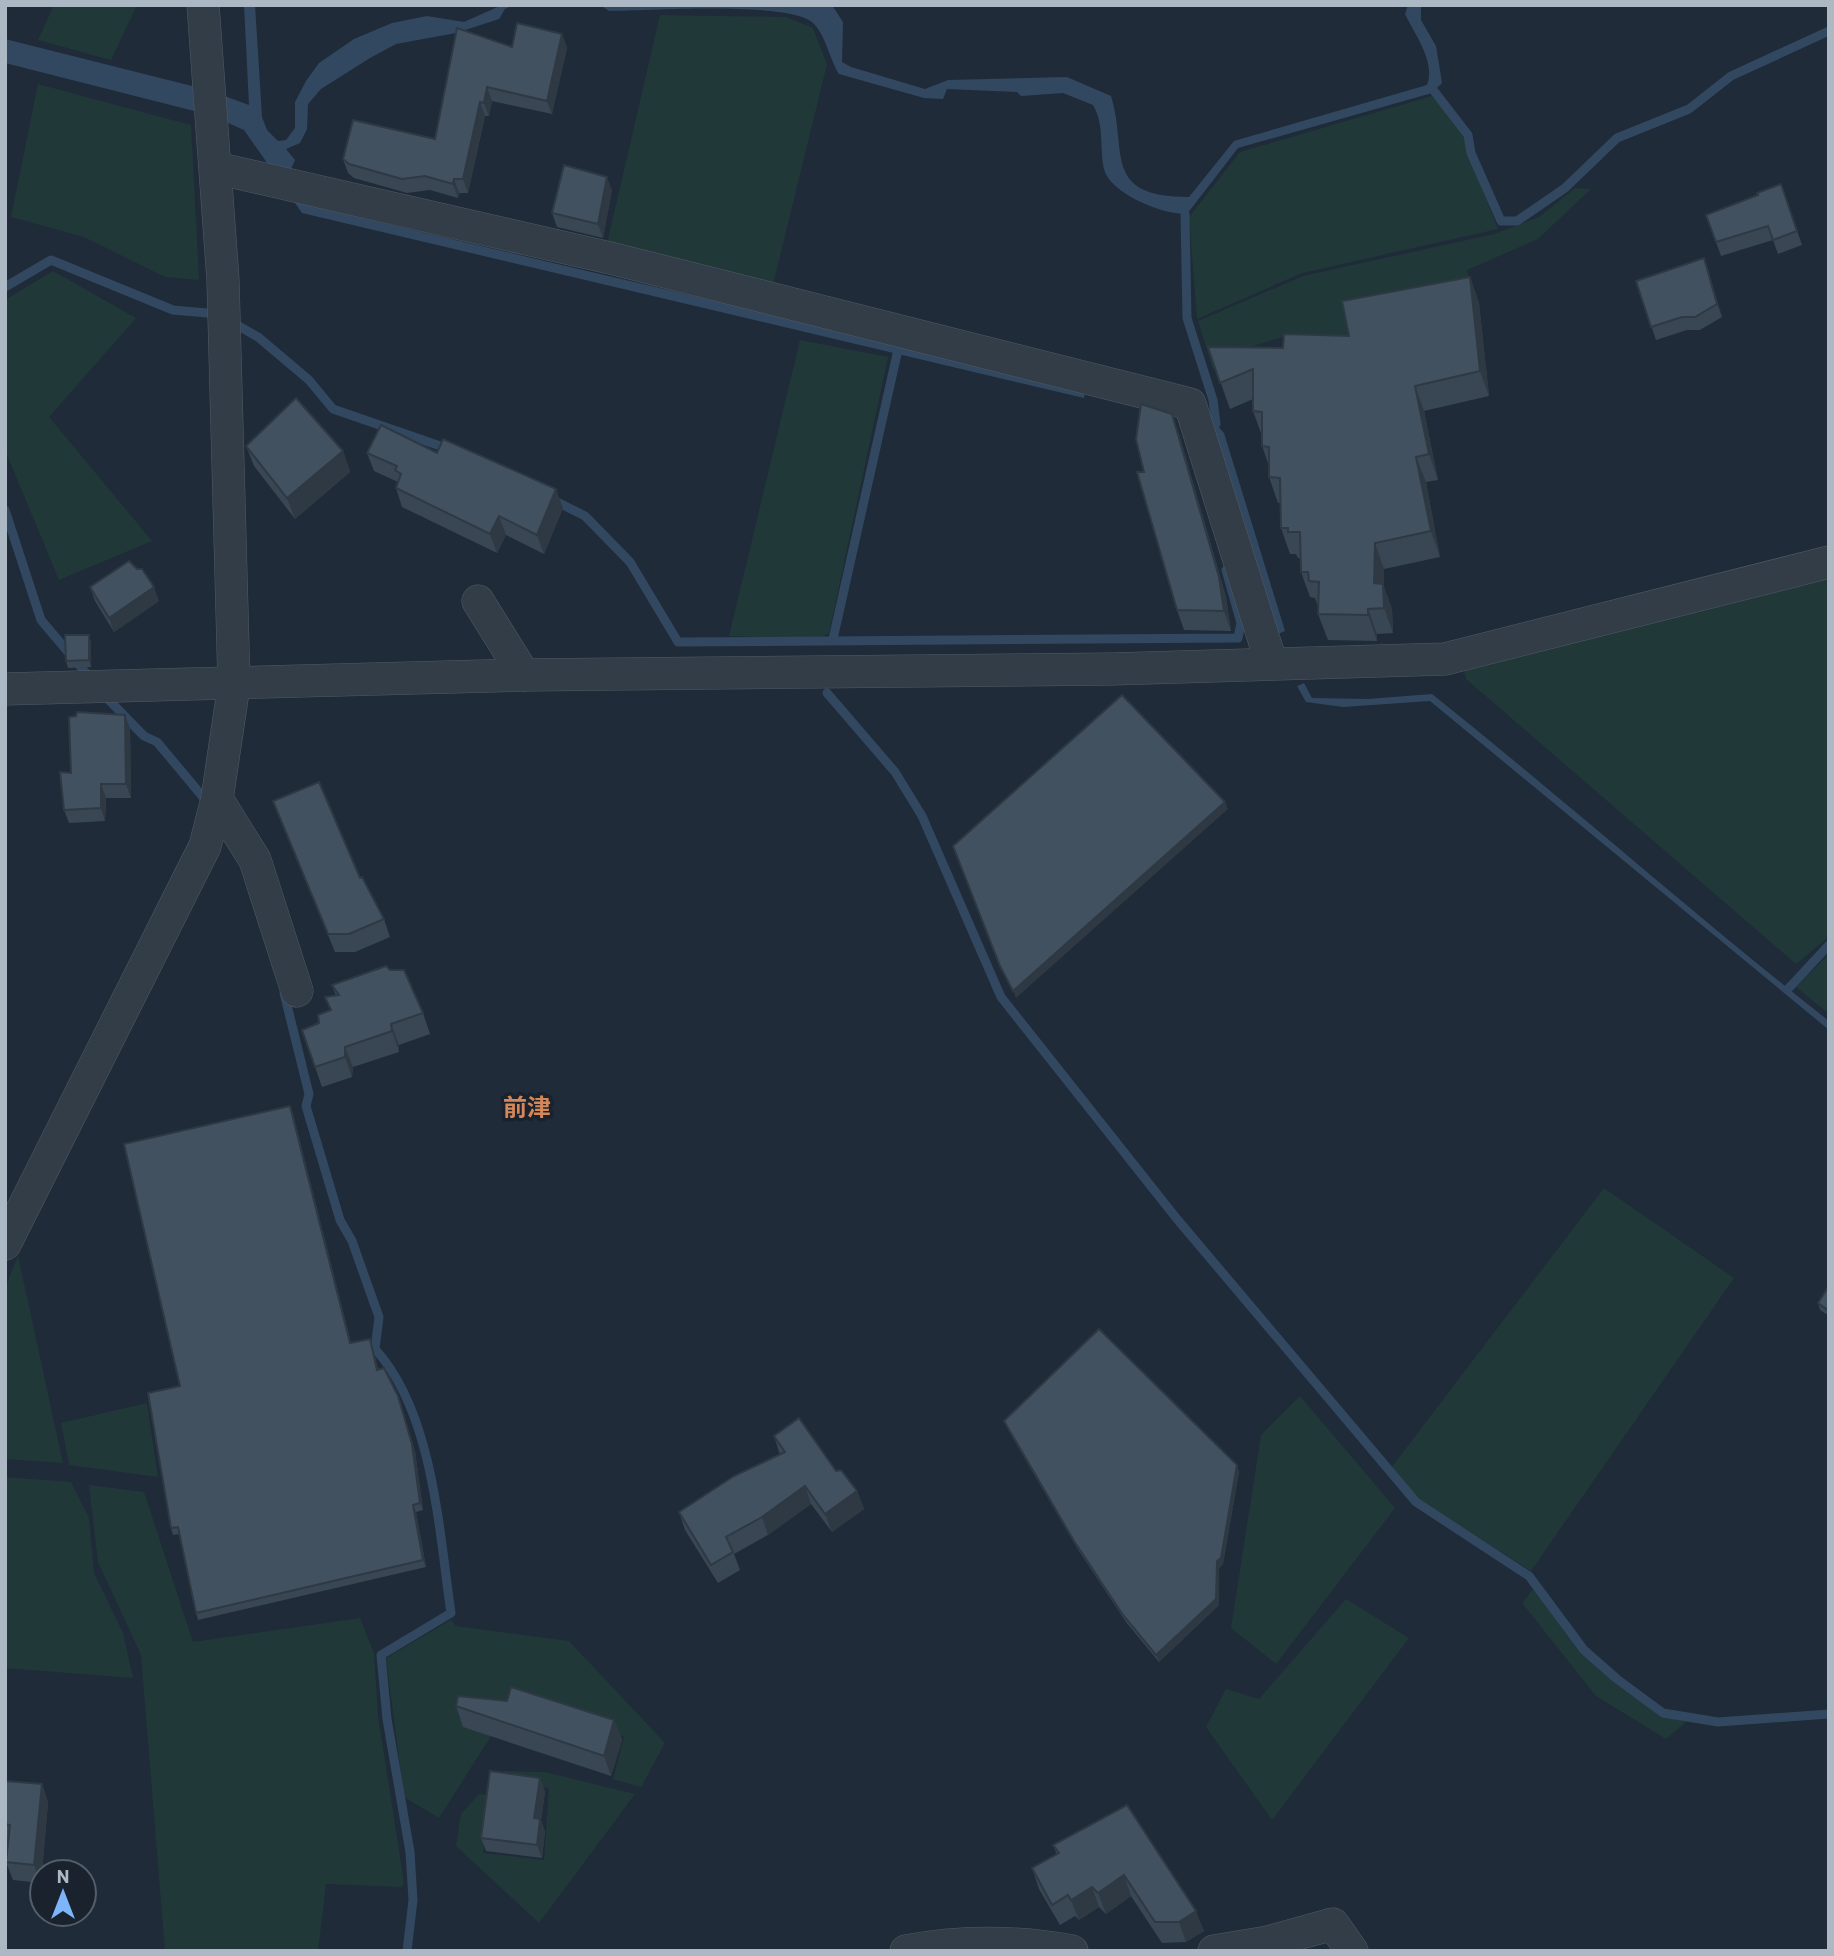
<svg xmlns="http://www.w3.org/2000/svg" width="1834" height="1956" viewBox="0 0 1834 1956" font-family="Barlow,'Noto Sans JP',sans-serif">
  <style>
    .green { fill: #213839 }
    .water { fill: #324860 }
    .lines { fill: none; stroke-linecap: round; stroke-linejoin: round }
    .stream { stroke: #324860; stroke-width: 9 }
    .street-casing { stroke: #505b66; stroke-width: 33 }
    .street { stroke: #333d48; stroke-width: 32 }
    .wall { fill: #394653 }
    .shaded-wall { fill: #2e3943 }
    .building { fill: #425160; stroke: #2e3943; stroke-width: 2 }
    .labels { text-anchor: middle; stroke-width: 7; stroke-linejoin: round; paint-order: stroke }
    .quarter-label { font-size: 24px; font-weight: bold; fill: #d68758; stroke: #19222d }
  </style>
  <rect width="100%" height="100%" fill="#1f2b38"/>
  <g class="green">
    <polygon points="54,5 137,5 111,60 38,40"/>
    <polygon points="660,15 786,17 813,28 827,64 773,285 606,248"/>
    <polygon points="38,84 191,125 199,280 165,277 84,237 11,217"/>
    <polygon points="1432,96 1465,136 1468,153 1498,229 1302,273 1197,319 1189,217 1240,152"/>
    <polygon points="1575,188 1591,189 1538,239 1467,270 1473,298 1349,323 1348,348 1286,336 1240,350 1213,369 1198,321 1303,276 1494,234 1539,217"/>
    <polygon points="53,271 136,318 49,417 152,541 59,580 5,450 5,300"/>
    <polygon points="800,340 888,357 829,633 818,639 729,636"/>
    <polygon points="1829,574 1829,932 1825,940 1796,964 1466,679 1464,671"/>
    <polygon points="1829,954 1829,1014 1796,987"/>
    <polygon points="1604,1188 1734,1278 1531,1571 1419,1500 1391,1468"/>
    <polygon points="18,1256 63,1463 5,1459 5,1288"/>
    <polygon points="1300,1396 1395,1508 1276,1664 1231,1628 1261,1435"/>
    <polygon points="147,1403 158,1477 69,1465 61,1423"/>
    <polygon points="5,1477 71,1482 89,1518 94,1573 123,1633 133,1678 5,1668"/>
    <polygon points="89,1485 144,1492 193,1642 360,1618 374,1653 378,1716 404,1882 402,1887 326,1884 318,1951 165,1951 141,1655 98,1562"/>
    <path d="M1533,1589C1575,1641 1620,1702 1686,1722L1666,1739L1596,1696L1522,1603Z"/>
    <polygon points="1346,1599 1409,1638 1272,1820 1206,1727 1226,1689 1259,1699"/>
    <polygon points="451,1620 456,1626 569,1641 665,1743 641,1787 613,1779 624,1737 516,1705 493,1733 439,1818 404,1797 386,1658"/>
    <polygon points="503,1771 545,1772 635,1794 539,1923 456,1846 461,1814 479,1794 490,1795 483,1853 544,1860 549,1788 497,1781"/>
  </g>
  <g class="water">
    <polygon points="244,5 255,5 262,117 267,130 278,141 286,140 295,128 295,102 306,81 319,63 354,39 392,23 427,16 464,22 502,5 513,5 505,9 499,19 456,33 396,44 370,58 321,89 308,104 307,129 300,143 286,149 295,160 291,169 306,202 315,207 1085,388 1084,398 302,213 244,130 210,115 5,63 5,39 208,90 249,105"/>
    <path d="M600,5H832L843,22L842,62L851,67L925,89L948,80L1067,77L1111,96C1128,151 1101,197 1189,197L1234,141L1427,85C1436,62 1415,35 1405,14L1408,5H1421V20L1436,46L1442,83L1432,93L1238,148L1187,214C1164,215 1110,194 1104,169C1099,146 1105,126 1093,105L1063,93L1021,96L1017,92L947,89L943,99L924,98L839,74C829,58 826,35 812,22C787,1 647,11 609,11Z"/>
    <polygon points="1216,424 1224,433 1285,631 1278,634 1213,428"/>
    <path d="M1304,683L1312,698L1368,699L1432,694C1566,801 1694,915 1829,1021V1030L1430,701L1343,707L1306,702L1297,686Z"/>
  </g>
  <g class="lines">
    <g class="stream">
      <polyline points="1434,91 1468,135 1471,153 1501,221 1517,221 1565,188 1617,138 1689,109 1731,76 1829,31"/>
      <polyline points="1185,214 1187,318 1213,400 1216,424"/>
      <polyline points="5,287 51,260 173,310 218,314"/>
      <polyline points="230,321 258,337 309,380 333,409 449,449"/>
      <polyline points="553,500 585,516 630,562 678,642 1238,638 1241,623 1226,570"/>
      <polyline points="5,510 41,620 91,679"/>
      <polyline points="833,639 897,354"/>
      <polyline points="827,693 895,772 922,816 1001,997 1177,1219 1416,1502 1529,1576 1584,1650 1617,1679 1663,1713 1718,1722 1829,1714"/>
      <polyline points="104,695 144,736 157,742 208,803"/>
      <polyline points="1788,989 1829,945"/>
      <path d="M284,993L309,1094L306,1106L340,1220L352,1241L379,1317L375,1349C433,1412 439,1531 451,1613L381,1655L387,1719L410,1852L413,1900L407,1951"/>
    </g>
    <defs>
      <g id="street">
        <polyline points="216,168 610,258 1190,404 1271,662"/>
        <polyline points="478,601 524,675"/>
        <polyline points="5,689 524,675 1112,669 1445,659 1829,562"/>
        <polyline points="217,799 255,860 297,991"/>
        <polyline points="5,1244 205,846 217,799 234,685 223,280 203,5"/>
        <path d="M906,1951C962,1940 1017,1941 1072,1951"/>
        <polyline points="1214,1951 1268,1942 1333,1924 1352,1951"/>
      </g>
    </defs>
    <use href="#street" class="street-casing"/>
    <use href="#street" class="street"/>
  </g>
  <g class="wall">
    <polygon points="562,34 567,48 552,114 492,101 489,116 485,116 468,193 459,193 458,198 430,190 407,193 354,178 348,173 343,159 435,139 512,47"/>
    <polygon points="1781,184 1802,245 1778,254 1773,240 1721,256 1706,215 1758,195"/>
    <polygon points="612,190 603,238 557,227 552,213"/>
    <polygon points="1704,258 1722,317 1700,330 1687,330 1656,340 1636,281"/>
    <polygon points="1470,277 1479,303 1489,396 1424,411 1438,480 1426,482 1440,557 1384,569 1384,587 1392,609 1393,633 1377,634 1377,641 1328,640 1318,614 1318,606 1315,598 1310,597 1301,572 1301,558 1298,558 1296,554 1290,554 1281,528 1280,503 1278,503 1269,477 1269,466 1262,446 1262,436 1253,411 1253,399 1230,409 1208,347 1283,348 1349,336"/>
    <polygon points="1179,434 1226,597 1231,631 1184,630 1177,610 1144,472"/>
    <polygon points="246,446 343,451 350,472 295,519 254,466"/>
    <polygon points="367,453 437,453 563,508 544,554 506,535 497,553 402,507 396,488 398,482 374,471"/>
    <polygon points="90,587 159,601 114,632 95,601"/>
    <polygon points="91,642 91,667 68,668 66,661"/>
    <polygon points="125,715 130,729 131,798 106,798 105,821 69,823 64,810 71,773"/>
    <polygon points="273,801 360,878 384,919 390,937 355,952 335,952"/>
    <polygon points="332,985 423,1013 430,1034 399,1045 399,1052 353,1067 352,1077 322,1087 302,1030 319,1023 330,1010 336,996"/>
    <polygon points="290,1106 351,1343 372,1345 378,1369 415,1451 423,1510 416,1512 426,1567 198,1620 196,1613 179,1534 173,1535 171,1528 180,1386"/>
    <polygon points="1829,1286 1829,1316 1820,1310 1818,1303"/>
    <polygon points="1004,1421 1237,1465 1239,1472 1223,1564 1219,1568 1219,1605 1159,1662 1126,1622 1077,1548 1007,1428"/>
    <polygon points="774,1436 836,1471 857,1491 864,1509 832,1532 811,1504 768,1535 734,1554 740,1570 718,1583 685,1530 679,1512 780,1455"/>
    <polygon points="456,1706 614,1720 622,1740 611,1776 463,1727"/>
    <polygon points="540,1778 545,1792 541,1820 545,1832 542,1858 486,1851 481,1838"/>
    <polygon points="5,1781 42,1784 48,1803 41,1883 13,1880 6,1862 8,1843 5,1843"/>
    <polygon points="1127,1805 1204,1931 1186,1942 1162,1943 1131,1896 1106,1914 1099,1907 1079,1920 1075,1916 1060,1925 1039,1889 1032,1868 1057,1855 1053,1845"/>
  </g>
  <g class="shaded-wall">
    <polygon points="562,34 567,48 552,114 547,101"/>
    <polygon points="487,87 492,101 489,116 484,103"/>
    <polygon points="480,102 485,116 468,193 463,179"/>
    <polygon points="607,177 612,190 603,238 598,224"/>
    <polygon points="454,179 459,193 458,198 453,184"/>
    <polygon points="1704,258 1709,272 1722,317 1717,304"/>
    <polygon points="1470,277 1479,303 1489,396 1480,371"/>
    <polygon points="1415,386 1424,411 1438,480 1429,454"/>
    <polygon points="1172,414 1179,434 1226,597 1231,631 1224,611"/>
    <polygon points="343,451 350,472 295,519 287,498"/>
    <polygon points="1416,457 1426,482 1440,557 1431,531"/>
    <polygon points="556,489 563,508 544,554 537,535"/>
    <polygon points="499,516 506,535 497,553 490,534"/>
    <polygon points="1375,543 1384,569 1384,587 1392,609 1393,633 1384,608 1383,603 1383,609 1374,583"/>
    <polygon points="154,587 159,601 114,632 109,618"/>
    <polygon points="1368,609 1377,634 1377,641 1368,615"/>
    <polygon points="89,635 91,642 91,667 89,660"/>
    <polygon points="125,715 130,729 131,798 126,784"/>
    <polygon points="101,784 106,798 105,821 101,808"/>
    <polygon points="1225,802 1228,809 1016,998 1013,991"/>
    <polygon points="391,1024 399,1045 399,1052 392,1031"/>
    <polygon points="345,1047 353,1067 352,1077 345,1057"/>
    <polygon points="290,1106 293,1113 353,1350 350,1343"/>
    <polygon points="400,1403 415,1451 423,1510 420,1503"/>
    <polygon points="1237,1465 1239,1472 1223,1564 1219,1568 1219,1605 1159,1662 1156,1655 1217,1561"/>
    <polygon points="805,1486 811,1504 768,1535 762,1517"/>
    <polygon points="857,1491 864,1509 832,1532 825,1514"/>
    <polygon points="413,1505 416,1512 426,1567 423,1560"/>
    <polygon points="614,1720 622,1740 611,1776 604,1756"/>
    <polygon points="540,1778 545,1792 541,1820 545,1832 542,1858 537,1845 534,1818"/>
    <polygon points="42,1784 48,1803 41,1883 34,1865"/>
    <polygon points="1124,1875 1131,1896 1106,1914 1098,1893"/>
    <polygon points="1092,1887 1099,1907 1079,1920 1071,1900"/>
    <polygon points="1196,1911 1204,1931 1186,1942 1179,1922"/>
  </g>
  <g class="building">
    <polygon points="517,23 562,34 547,101 487,87 484,103 480,102 463,179 454,179 453,184 425,176 402,179 349,164 343,159 353,120 435,139 457,28 512,47"/>
    <polygon points="564,165 607,177 598,224 552,213"/>
    <polygon points="1781,184 1797,231 1773,240 1768,226 1716,242 1706,215 1758,195 1757,193"/>
    <polygon points="1704,258 1717,304 1695,317 1682,317 1651,327 1636,281"/>
    <polygon points="1470,277 1480,371 1415,386 1429,454 1416,457 1431,531 1375,543 1374,583 1383,584 1384,608 1368,609 1368,615 1318,614 1319,582 1309,581 1308,572 1301,572 1300,532 1288,532 1288,528 1281,528 1280,478 1269,477 1269,447 1262,446 1262,412 1253,411 1253,369 1220,383 1208,347 1283,348 1284,334 1349,336 1342,301"/>
    <polygon points="296,398 343,451 287,498 246,446"/>
    <polygon points="1141,404 1172,414 1219,577 1224,611 1177,610 1137,472 1144,472 1136,439"/>
    <polygon points="381,425 437,453 443,439 556,489 537,535 499,516 490,534 396,488 401,474 395,470 397,466 367,453"/>
    <polygon points="129,561 137,569 142,569 154,587 109,618 90,587"/>
    <polygon points="65,635 89,635 89,660 66,661"/>
    <polygon points="1122,695 1225,802 1013,991 1000,966 953,846"/>
    <polygon points="77,712 125,715 126,784 101,784 101,808 64,810 60,772 71,773 69,717 76,716"/>
    <polygon points="319,782 360,878 362,877 384,919 349,934 328,934 273,801"/>
    <polygon points="386,966 390,970 404,970 423,1013 391,1024 392,1031 345,1047 345,1057 315,1067 302,1030 319,1023 318,1015 331,1010 325,997 339,995 332,985"/>
    <polygon points="290,1106 350,1343 370,1339 377,1370 384,1368 398,1396 412,1444 420,1503 413,1505 423,1560 196,1613 178,1527 171,1528 148,1393 180,1386 124,1144"/>
    <polygon points="1829,1286 1829,1311 1818,1303"/>
    <polygon points="1099,1329 1237,1465 1221,1558 1217,1561 1216,1599 1156,1655 1123,1615 1074,1541 1004,1421"/>
    <polygon points="799,1418 836,1471 841,1470 857,1491 825,1514 805,1486 762,1517 726,1537 733,1552 711,1565 679,1512 734,1476 785,1452 774,1436"/>
    <polygon points="511,1687 614,1720 604,1756 456,1706 458,1696 507,1701"/>
    <polygon points="490,1771 540,1778 534,1818 540,1819 537,1845 481,1838"/>
    <polygon points="5,1781 42,1784 34,1865 6,1862 10,1825 5,1824"/>
    <polygon points="1127,1805 1196,1911 1179,1922 1155,1922 1124,1875 1098,1893 1092,1887 1071,1900 1068,1895 1052,1905 1032,1868 1059,1853 1053,1845"/>
  </g>
  <g class="labels">
    <g class="quarter-label">
      <text x="527" y="1116">前津</text>
    </g>
  </g>
  <rect width="1834" height="1956" fill="none" stroke="#adb8c5" stroke-width="14"/>
  <g transform="translate(63 1893)"><circle r="33" fill="#19222d" stroke="#545e6a" stroke-width="2"/>
  <path d="M0-5L12 26L0 18L-12 26Z" fill="#7db5fa"/>
  <text y="-10" font-size="19" font-weight="bold" text-anchor="middle" fill="#adb8c5">N</text>
  </g>
</svg>
